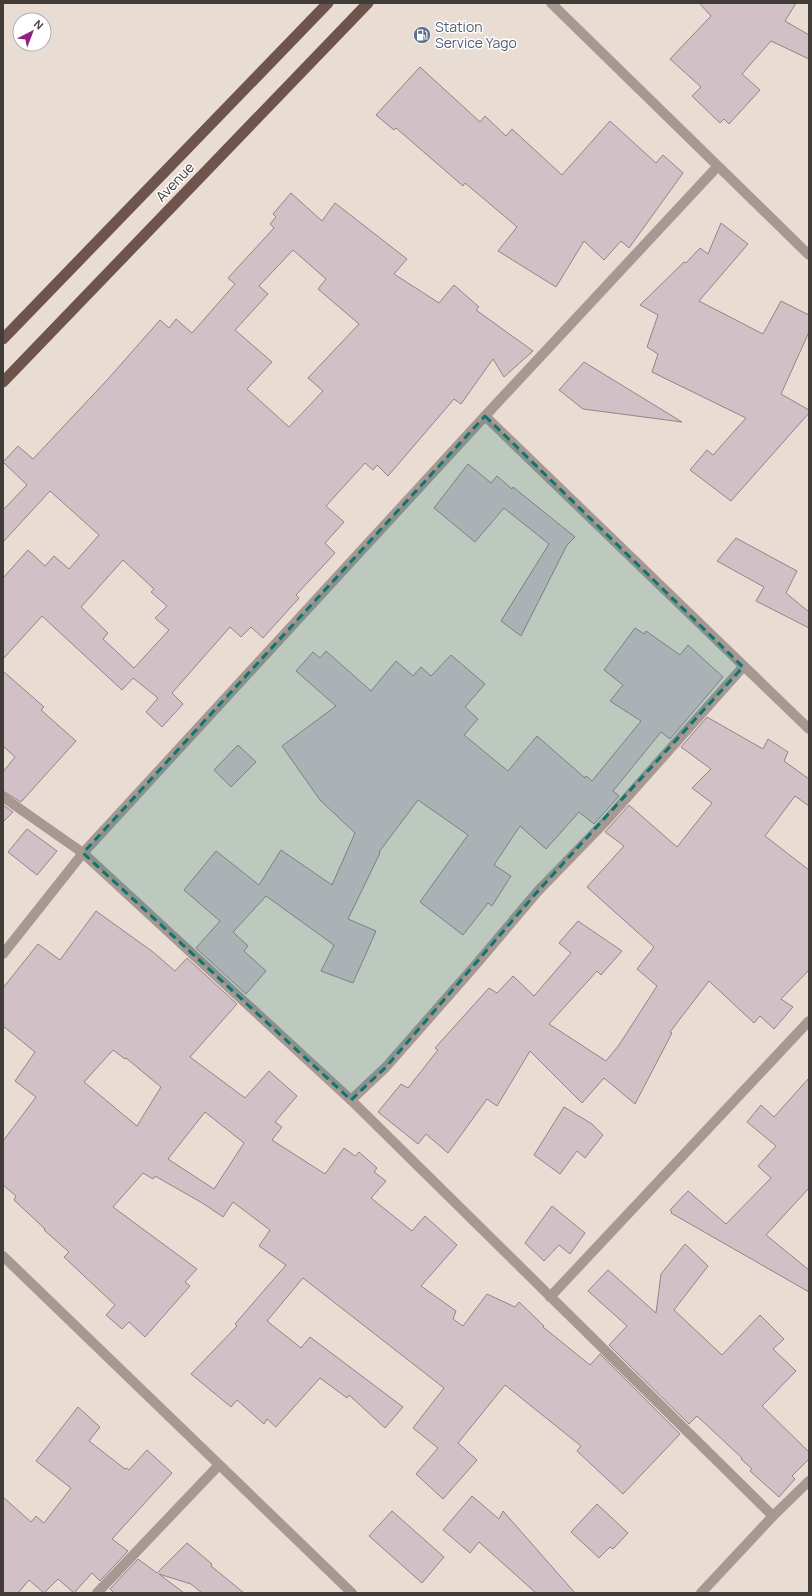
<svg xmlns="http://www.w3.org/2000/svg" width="812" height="1596" viewBox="0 0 812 1596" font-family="Manrope,sans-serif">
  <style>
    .building { fill: #d1c1c7; stroke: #928489; fill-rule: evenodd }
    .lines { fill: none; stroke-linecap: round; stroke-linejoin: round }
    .minor { stroke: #a79894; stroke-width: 10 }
    .trunk { stroke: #6e544c; stroke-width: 11 }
    .marked { fill: #0f766e; fill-opacity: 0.2; stroke: #0f766e; stroke-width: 3; stroke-dasharray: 8 5; stroke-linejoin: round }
    .labels { text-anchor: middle; stroke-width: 3; stroke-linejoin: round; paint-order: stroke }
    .service-label { font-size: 14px; fill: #4e5e75; stroke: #fff; text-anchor: start }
    .street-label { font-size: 14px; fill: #413c38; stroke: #fff }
  </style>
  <rect width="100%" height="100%" fill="#e9dcd2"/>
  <g class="building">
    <polygon points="699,3 796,3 785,21 809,35 809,59 771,41 742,74 760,90 729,124 724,119 720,123 692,96 701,87 670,59 711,16"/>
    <polygon points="420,67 480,122 485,116 506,136 512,129 562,175 610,121 656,163 663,155 683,173 629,248 621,241 604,260 584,241 556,287 498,251 517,227 509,220 465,183 463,186 396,128 394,130 376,115"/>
    <path d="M291,193L322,221L335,203L407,259L394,274L439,303L454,285L479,307L476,310L533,351L504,377L493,359L461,404L454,399L388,476L377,465L373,470L365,463L326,506L344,522L325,543L335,553L296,595L299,598L263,638L251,627L241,637L230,627L172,693L183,704L162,727L146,712L158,698L133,678L122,690L42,616L3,659V578L28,550L45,566L54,556L69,569L99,535L50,491L3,542V510L27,485L3,462L18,446L33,459L108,379L160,320L169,328L176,319L192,333L235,284L228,278L274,228L270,224L276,217L273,214ZM293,250L326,279L318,289L359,324L308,378L323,391L289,427L247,389L272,362L235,330L268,294L259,286ZM123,560L154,589L151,592L167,606L155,618L169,630L134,668L103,639L108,633L81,607Z"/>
    <polygon points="721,223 748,244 699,301 763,334 781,301 809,315 809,332 781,394 809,410 809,413 731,501 690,470 707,450 713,455 746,418 652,372 658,354 647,347 658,315 640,305 684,262 686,263 700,248 708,254"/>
    <polygon points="584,362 682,422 583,409 559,390"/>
    <polygon points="468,464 491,483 497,476 512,489 513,487 575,537 567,545 521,636 501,621 549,544 504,508 475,542 434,508"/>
    <polygon points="736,538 797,571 786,593 809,612 809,628 756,601 764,587 717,561"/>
    <polygon points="635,628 644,634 646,631 680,655 688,645 723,677 670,739 661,732 613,791 619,796 594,824 579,812 546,849 520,826 494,865 511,876 492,906 488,903 463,935 420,902 468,835 418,800 379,852 380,853 348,919 376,931 353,983 321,971 334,945 266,896 233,932 248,946 244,951 266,971 246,994 196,948 220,921 184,890 216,851 259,885 281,850 332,885 355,833 320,800 282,746 336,706 296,671 313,652 320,658 326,651 371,691 396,661 413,676 421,667 431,676 451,655 485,684 465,707 478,719 464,735 508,771 537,736 585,778 586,776 592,781 641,721 610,701 623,685 604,670"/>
    <polygon points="3,671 44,707 41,710 76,741 21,802 3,791 3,772 15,757 3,746"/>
    <polygon points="707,717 763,749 768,739 788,752 784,761 809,779 809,806 795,796 765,836 809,870 809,970 781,999 793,1007 774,1029 760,1016 754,1023 709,981 670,1032 672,1033 635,1104 604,1078 582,1103 530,1051 497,1106 487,1099 448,1153 426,1134 418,1144 378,1112 401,1084 408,1088 438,1050 435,1048 489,988 497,993 513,976 534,996 571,953 559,943 578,921 622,951 601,975 597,971 549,1024 606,1061 619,1045 657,986 637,969 654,947 587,887 624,846 605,832 629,805 677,847 712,803 692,788 711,769 681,747"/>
    <polygon points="238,745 256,762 231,787 214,770"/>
    <polygon points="3,805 13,812 3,822"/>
    <polygon points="27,829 57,851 37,875 8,852"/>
    <path d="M96,911L153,952L175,971L187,958L237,1004L190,1057L245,1098L269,1071L297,1096L275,1122L282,1127L272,1140L325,1174L344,1148L355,1156L359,1152L377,1168L374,1172L386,1181L371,1198L412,1231L425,1216L457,1245L421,1286L456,1311L453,1319L463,1326L487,1294L515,1307L519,1302L544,1326L543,1327L590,1365L600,1354L680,1434L623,1494L577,1451L581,1446L505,1385L458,1443L477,1460L443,1499L416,1474L438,1448L413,1428L444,1388L303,1278L267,1321L301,1348L310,1337L403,1407L385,1428L349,1395L347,1398L320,1378L276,1427L267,1419L264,1424L237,1400L231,1407L191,1374L237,1326L235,1324L286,1265L259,1246L270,1230L233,1202L223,1217L204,1204L155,1176L153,1179L143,1173L113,1207L197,1269L185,1282L190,1286L145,1337L129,1322L122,1329L106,1315L115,1305L64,1257L69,1252L44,1230L45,1229L14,1200L16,1196L3,1185V1141L36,1097L15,1081L35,1052L3,1026V988L38,944L60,960ZM113,1050L125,1059L126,1058L161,1087L137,1126L84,1082ZM205,1112L244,1143L214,1189L168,1159Z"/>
    <polygon points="809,1078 809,1188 766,1235 809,1270 809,1292 671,1213 672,1212 670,1210 688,1191 726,1224 771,1178 758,1166 776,1146 747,1122 761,1105 774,1117"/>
    <polygon points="564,1107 592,1124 603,1135 585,1158 577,1151 560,1174 534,1155"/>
    <polygon points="552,1206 585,1233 570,1254 559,1245 544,1261 525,1243"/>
    <polygon points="685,1244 708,1266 674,1310 722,1355 760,1315 784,1339 773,1349 796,1371 762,1406 809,1452 809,1459 792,1476 795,1479 779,1497 750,1471 752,1469 741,1459 742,1458 697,1416 689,1424 609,1345 627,1326 588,1291 608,1270 656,1313 661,1274"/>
    <polygon points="78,1407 100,1427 89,1441 125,1469 126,1468 129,1470 147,1450 172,1473 112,1539 128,1551 100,1581 92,1573 74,1593 58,1579 44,1593 29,1580 18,1593 3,1593 3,1497 31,1522 36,1516 44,1523 71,1488 36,1461"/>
    <polygon points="472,1496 499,1519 503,1511 575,1593 536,1593 479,1542 470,1553 443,1530"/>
    <polygon points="597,1504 628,1533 613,1549 610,1547 599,1558 571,1532"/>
    <polygon points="392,1511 444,1557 422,1583 369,1536"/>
    <polygon points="187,1543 212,1564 211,1566 244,1593 202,1593 191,1584 159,1574 184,1593 114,1593 110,1589 138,1559 157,1573"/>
  </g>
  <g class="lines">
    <g class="minor">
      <polyline points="551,3 809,255"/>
      <polyline points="485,416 809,729"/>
      <polyline points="3,797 83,853 351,1100 773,1516"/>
      <polyline points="3,954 83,853 485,416 717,167"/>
      <polyline points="351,1100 386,1067 473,968 538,891 606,821 743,667"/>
      <polyline points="3,1256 352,1593"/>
      <polyline points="550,1297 809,1021"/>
      <polyline points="97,1593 219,1465"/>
      <polyline points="701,1593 773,1516 809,1481"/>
    </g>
    <g class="trunk">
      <polyline points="3,339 328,3"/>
      <polyline points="3,382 368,3"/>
    </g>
  </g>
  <path class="marked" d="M485,416L743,667L538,891L386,1067L351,1100L83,853Z"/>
  <defs>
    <symbol id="fuel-disc" viewBox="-11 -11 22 22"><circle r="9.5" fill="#5c6f8a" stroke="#fff"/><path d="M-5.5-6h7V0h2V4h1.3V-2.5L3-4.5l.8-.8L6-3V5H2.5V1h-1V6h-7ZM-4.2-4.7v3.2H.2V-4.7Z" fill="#fff"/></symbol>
  </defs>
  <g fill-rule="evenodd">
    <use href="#fuel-disc" x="412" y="25" width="20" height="20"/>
  </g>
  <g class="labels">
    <g class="service-label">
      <text x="435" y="32">Station<tspan x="435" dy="16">Service Yago</tspan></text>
    </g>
    <g class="street-label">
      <text transform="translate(175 182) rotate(-46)" y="5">Avenue</text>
    </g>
  </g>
  <rect width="812" height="1596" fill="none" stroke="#413c38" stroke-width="8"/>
  <g transform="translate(32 32) rotate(42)"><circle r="19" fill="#ffffff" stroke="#b3b1af"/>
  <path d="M0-3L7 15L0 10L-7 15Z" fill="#911f80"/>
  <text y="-6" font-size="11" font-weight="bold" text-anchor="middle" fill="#413c38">N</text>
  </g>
</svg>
